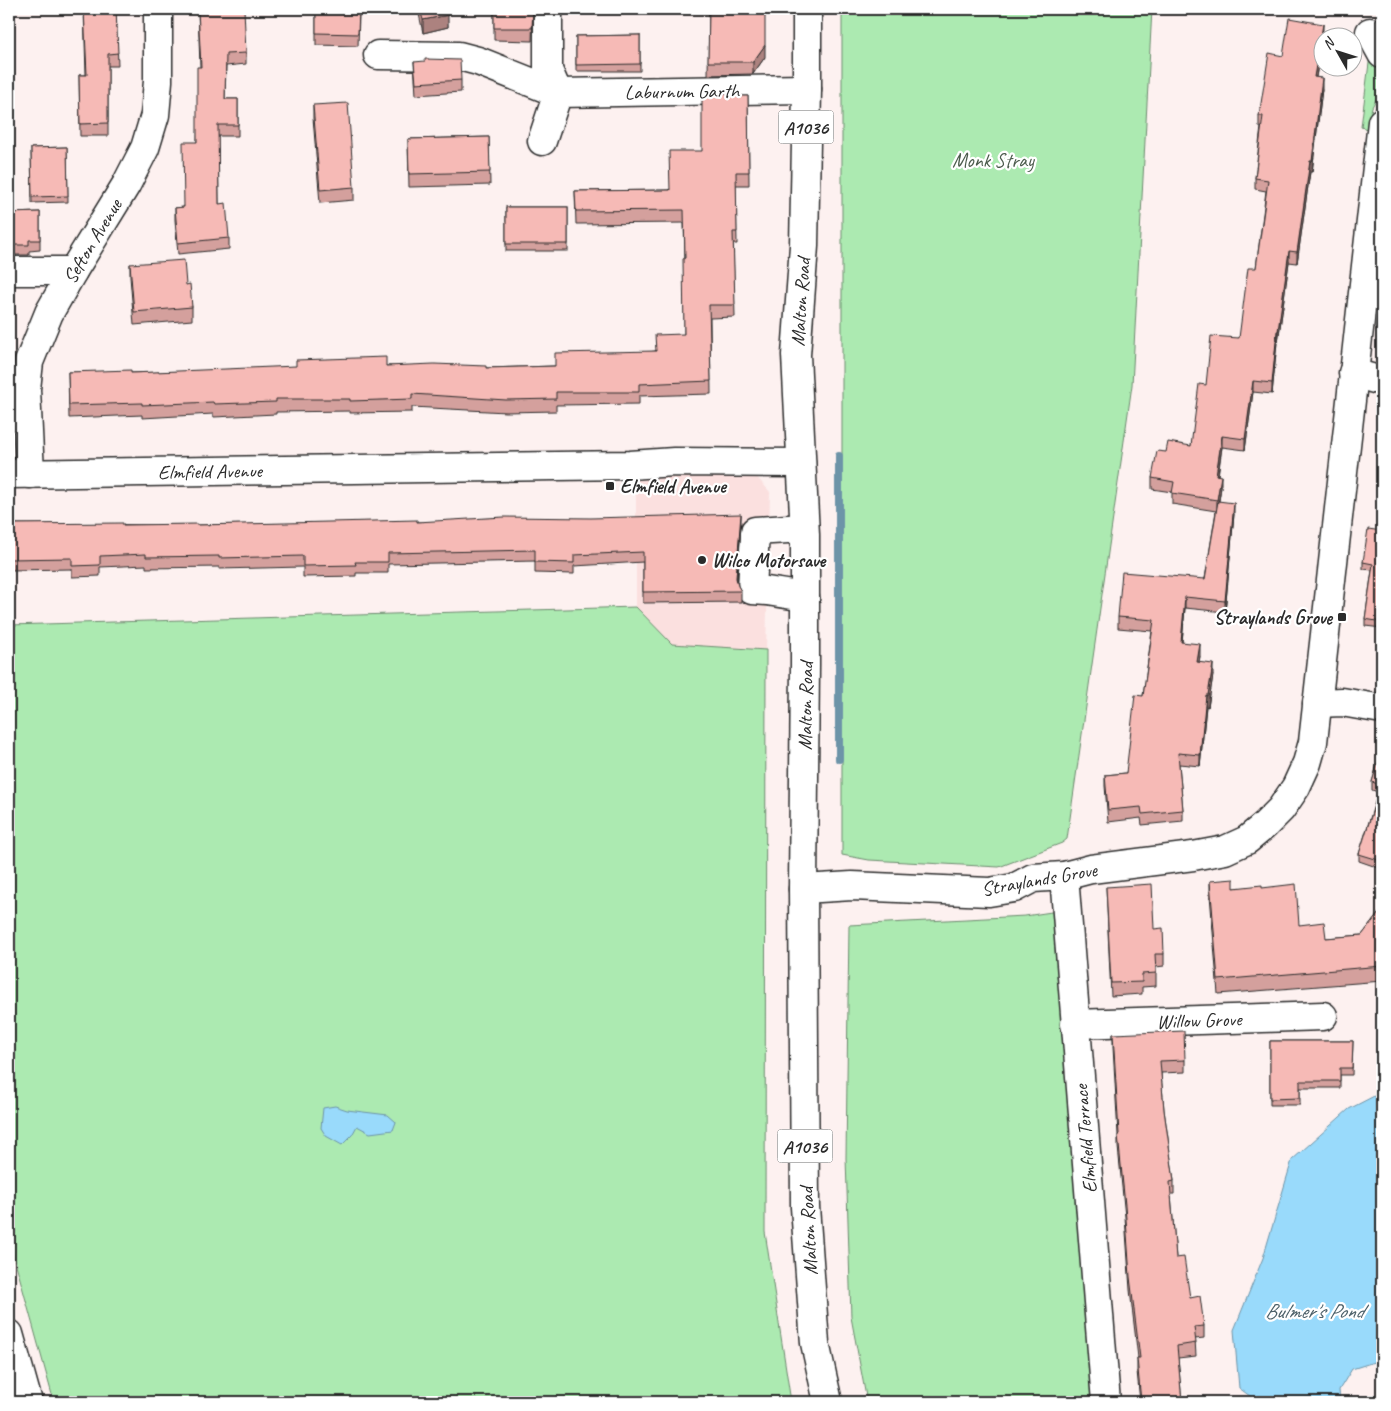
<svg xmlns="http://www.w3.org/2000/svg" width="1391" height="1411" viewBox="0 0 1391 1411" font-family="Caveat,sans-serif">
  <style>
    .built { fill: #fbe0df }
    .green { fill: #aceab1; stroke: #6c8a6e }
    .water { fill: #99dafb; stroke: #6d94a8 }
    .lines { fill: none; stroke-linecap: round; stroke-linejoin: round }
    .stream { stroke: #6d94a8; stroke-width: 8 }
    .minor-casing { stroke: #2b2b2b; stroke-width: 31 }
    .major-casing { stroke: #2b2b2b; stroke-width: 31 }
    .minor { stroke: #fff; stroke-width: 28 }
    .major { stroke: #fff; stroke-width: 28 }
    .wall { fill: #d4a09d; stroke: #2b2b2b }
    .shaded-wall { fill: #ac827f; stroke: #2b2b2b }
    .building { fill: #f6bab6; stroke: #2b2b2b }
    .poi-dot { fill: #2b2b2b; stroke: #fff; stroke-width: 2 }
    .labels { text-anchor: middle; stroke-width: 4.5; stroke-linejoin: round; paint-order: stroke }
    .shield { fill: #fff; stroke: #6b6b6b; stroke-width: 1 }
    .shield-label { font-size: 19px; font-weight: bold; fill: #2b2b2b }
    .street-label { font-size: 20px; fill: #2b2b2b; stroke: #fff }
    .park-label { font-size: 20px; fill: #4b5b4c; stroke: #fff }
    .poi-label { font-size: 20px; font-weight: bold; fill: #2b2b2b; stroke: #fff; text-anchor: start }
    .water-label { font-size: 21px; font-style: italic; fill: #4c6069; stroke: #fff }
  </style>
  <rect width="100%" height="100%" fill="#fdf1f0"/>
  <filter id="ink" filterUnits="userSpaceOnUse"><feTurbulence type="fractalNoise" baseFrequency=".02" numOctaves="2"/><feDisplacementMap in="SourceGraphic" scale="10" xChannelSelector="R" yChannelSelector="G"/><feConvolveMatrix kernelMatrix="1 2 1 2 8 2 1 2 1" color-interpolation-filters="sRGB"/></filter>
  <g filter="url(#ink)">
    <polygon class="built" points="748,467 770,492 766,650 672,644 636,607 636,472"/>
    <g class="green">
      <polygon points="842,9 1152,9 1132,385 1067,839 1062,843 999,867 869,860 842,855"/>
      <polygon points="1371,47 1382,64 1382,88 1372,107 1367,129 1361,127"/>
      <polygon points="636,607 672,644 766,650 765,1232 791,1402 54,1402 9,1239 9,625"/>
      <polygon points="1058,911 1093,1402 867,1402 851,1317 846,1158 849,925 1025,916"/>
    </g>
    <g class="water">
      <polygon points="1382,1092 1382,1364 1374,1362 1352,1369 1339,1390 1340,1401 1342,1402 1258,1402 1239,1388 1234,1330 1263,1258 1292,1160 1349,1109"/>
      <polygon points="335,1106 347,1110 388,1115 396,1122 393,1130 370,1133 357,1126 352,1135 342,1145 326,1136 321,1128 323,1108"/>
    </g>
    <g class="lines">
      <polyline class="stream" points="839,759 839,456"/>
      <defs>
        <g id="minor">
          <polyline points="548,9 548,70 558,93 807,89"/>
          <polyline points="1370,32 1382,54"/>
          <polyline points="378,55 459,56 478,61 558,93 542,141"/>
          <polyline points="9,271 73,271"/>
          <polyline points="1353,373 1382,381"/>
          <polyline points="9,474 630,465 674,462 801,463"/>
          <polyline points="30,474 26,389 29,362 49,313 73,271 126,185 145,148 155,115 158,81 158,9"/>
          <polyline points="804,528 755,531 752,590 767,591 805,597"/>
          <polyline points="1317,703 1342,702 1382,709"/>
          <polyline points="1064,876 1106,1402"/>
          <polyline points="803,889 852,886 989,892 1014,888 1033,878 1064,876 1091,869 1193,856 1225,850 1247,840 1265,825 1281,809 1296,787 1307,763 1313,742 1382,122"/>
          <polyline points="1075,1024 1323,1016"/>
          <polyline points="9,1334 28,1402"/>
        </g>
        <polyline id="major" points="807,9 807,89 804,246 796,355 805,535 805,665 803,889 805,1207 815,1343 828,1402"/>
      </defs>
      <use href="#minor" class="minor-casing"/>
      <use href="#major" class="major-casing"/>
      <use href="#minor" class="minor"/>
      <use href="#major" class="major"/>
    </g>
    <g class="wall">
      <polygon points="84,9 116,9 118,66 108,66 108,136 80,136 79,75 86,75"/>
      <polygon points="316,9 383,9 382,14 359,14 358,46 316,45"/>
      <polygon points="418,9 455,9 447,11 448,27 423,33"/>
      <polygon points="494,9 533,9 532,41 494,40"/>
      <polygon points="709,9 765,57 753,74 708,75"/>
      <polygon points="198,10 246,53 246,64 226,66 225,99 238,99 238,136 218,136 219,204 229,238 229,249 178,254 175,220 175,208 184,207 197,142 200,67"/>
      <polygon points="640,35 640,71 576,71 576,36"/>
      <polygon points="1323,35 1316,77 1322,89 1312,172 1310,172 1297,263 1289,262 1278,342 1277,342 1272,394 1253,392 1245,450 1222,447 1218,476 1221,487 1219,501 1234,514 1225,612 1185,608 1182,642 1200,656 1199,662 1213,675 1208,707 1206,706 1200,766 1179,764 1183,810 1183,821 1142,825 1141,818 1108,822 1105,786 1105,775 1126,773 1143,696 1152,631 1118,628 1118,617 1205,579 1216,511 1172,504 1172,492 1152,489 1152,478 1166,452 1191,446 1206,385 1239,338 1256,268 1266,191 1255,189 1255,178 1261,127 1259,127 1259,116 1283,56"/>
      <polygon points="414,62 461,80 461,92 416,95"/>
      <polygon points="730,96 748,96 749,185 736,185 737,244 733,244 735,317 710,318 711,394 639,396 639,404 556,405 556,411 506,412 412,407 412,412 350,413 350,411 276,412 276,414 214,417 213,414 142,418 142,415 69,418 68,372 131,373 386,366 486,368 555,366 655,351 684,335 685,258 684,223 576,224 575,191 669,190 702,151"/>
      <polygon points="313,105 354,187 354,200 320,203 313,118"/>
      <polygon points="489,137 490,185 409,187 408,139"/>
      <polygon points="67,147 68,202 32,203 31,148"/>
      <rect x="506" y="207" width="62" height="44"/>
      <polygon points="40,212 40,250 29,251 29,255 9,255 9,213"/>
      <polygon points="130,264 186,285 192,307 192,320 134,325 130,277"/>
      <polygon points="417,522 741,525 737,581 738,586 741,591 741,602 643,603 643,562 574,566 574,574 535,573 535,561 388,564 388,573 356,573 356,576 303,577 303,567 219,569 219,567 146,568 146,565 100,567 100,576 72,577 72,569 9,570 9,524 198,525"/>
      <polygon points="1382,531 1382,628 1365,626 1365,619 1372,570 1363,569 1363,562"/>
      <polygon points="1382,749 1382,869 1359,861 1359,854 1378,792 1372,790 1372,782"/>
      <polygon points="1210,881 1234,888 1262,888 1299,925 1326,938 1362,935 1382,909 1382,981 1218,994 1210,895"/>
      <polygon points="1106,887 1154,929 1164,954 1164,966 1156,967 1156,986 1142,987 1142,994 1111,996"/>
      <polygon points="1382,999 1382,1041 1380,1041 1380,1026"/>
      <polygon points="1113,1034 1185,1060 1185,1072 1161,1073 1164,1110 1174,1181 1174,1194 1171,1194 1176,1258 1190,1298 1204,1326 1204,1338 1195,1339 1196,1356 1178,1358 1182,1402 1140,1402 1137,1371 1137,1358 1138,1358 1130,1290 1125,1217 1118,1147 1118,1135 1113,1047"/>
      <polygon points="1270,1041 1353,1041 1352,1075 1340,1075 1340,1088 1300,1088 1300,1105 1270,1105"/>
    </g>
    <g class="shaded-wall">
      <polygon points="448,15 448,27 423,33 423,20"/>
      <polygon points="1323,24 1323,35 1314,88 1314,77"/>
      <polygon points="765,45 765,57 753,74 753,62"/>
      <polygon points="1322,78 1322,89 1312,172 1312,161"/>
      <polygon points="1310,161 1310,172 1297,263 1297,252"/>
      <polygon points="1289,251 1289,262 1278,342 1278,331"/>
      <polygon points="1277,331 1277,342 1272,394 1272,383"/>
      <polygon points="1253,381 1253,392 1245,450 1245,439"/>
      <polygon points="1222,436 1222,447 1216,486 1216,475"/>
      <polygon points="1221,476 1221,487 1217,511 1217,500"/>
      <polygon points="1234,503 1234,514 1225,612 1225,601"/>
      <polygon points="741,514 741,525 736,589 736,578"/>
      <polygon points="1185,597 1185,608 1181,653 1181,642"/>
      <polygon points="1200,644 1200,656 1197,673 1197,662"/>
      <polygon points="1213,664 1213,675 1208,707 1208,695"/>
      <polygon points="1206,695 1206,706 1200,766 1200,755"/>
    </g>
    <g class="building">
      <polygon points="84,9 116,9 118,53 108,54 108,123 80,124 79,75 87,75"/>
      <polygon points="200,9 244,9 246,53 226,54 225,99 238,99 238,125 218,125 219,204 226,203 229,238 178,243 175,208 184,207 183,142 197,142 197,67 201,67 198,10 200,10"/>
      <polygon points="316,9 359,9 358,34 316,33"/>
      <polygon points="420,9 447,9 448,15 423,20"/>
      <polygon points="494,9 533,9 532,28 494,28"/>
      <polygon points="709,9 765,9 765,45 753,62 708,62"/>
      <polygon points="1289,18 1323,24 1314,77 1322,78 1312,161 1310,161 1297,252 1289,251 1278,331 1277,331 1272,383 1253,381 1245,439 1222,436 1216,475 1221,476 1217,500 1172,493 1174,482 1152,478 1157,451 1166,452 1168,442 1191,446 1199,384 1206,385 1211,336 1239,338 1248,268 1256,268 1268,180 1255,178 1263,116 1259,116 1269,53 1283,56"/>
      <polygon points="640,35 640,64 576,65 576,36"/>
      <polygon points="425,59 460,60 461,80 416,83 414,62 425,61"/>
      <polygon points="730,93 728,96 748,96 749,172 736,172 737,232 733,232 735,305 709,305 711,381 639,384 639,392 556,392 556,399 506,400 412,394 412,399 350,401 350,399 276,399 276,402 214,404 213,402 142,405 142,403 69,405 68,372 131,370 131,373 296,366 296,360 386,357 386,366 434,364 486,366 486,368 555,366 555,353 656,351 655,335 684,334 683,259 685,258 684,210 576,211 575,191 670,190 669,151 702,151 702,96 708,96 708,94"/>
      <polygon points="348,103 354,187 320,190 313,105"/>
      <polygon points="489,137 490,172 409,174 408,139"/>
      <polygon points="67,147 68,196 32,197 31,148"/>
      <rect x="506" y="207" width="62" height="37"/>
      <polygon points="40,212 40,240 29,240 29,245 9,245 9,213"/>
      <polygon points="184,260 186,285 190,284 192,307 134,312 130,264"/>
      <polygon points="1218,501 1234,503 1225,601 1185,597 1181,642 1200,644 1197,662 1213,664 1208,695 1206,695 1200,755 1178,753 1183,810 1142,814 1141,807 1108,810 1105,775 1126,773 1135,695 1143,696 1154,620 1118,617 1122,572 1205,579"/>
      <polygon points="741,514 736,578 738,586 741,591 643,592 643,552 574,555 574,563 535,562 535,550 388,553 388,562 355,562 356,565 303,566 303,556 219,558 219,556 146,557 146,554 100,556 100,565 72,566 72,558 9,559 9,524 123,523 123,525 198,524 198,525 417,520 417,522 504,517 591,518"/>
      <polygon points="1368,529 1382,531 1382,622 1365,619 1373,564 1363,562"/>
      <polygon points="1382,749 1382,861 1359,854 1381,785 1372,782"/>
      <polygon points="1234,879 1234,888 1262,885 1262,888 1296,884 1299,925 1324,922 1326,938 1362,935 1382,909 1382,966 1218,980 1210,881"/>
      <polygon points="1152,884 1154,929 1163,928 1164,954 1155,954 1156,973 1142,974 1142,982 1111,983 1106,887"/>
      <polygon points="1382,999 1382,1027 1380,1026"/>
      <polygon points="1184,1031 1185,1060 1160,1061 1164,1110 1174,1181 1170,1182 1176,1258 1184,1257 1190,1298 1200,1296 1204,1326 1194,1327 1196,1343 1177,1346 1182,1402 1141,1402 1137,1358 1140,1358 1130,1277 1125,1205 1118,1135 1119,1134 1113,1034"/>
      <polygon points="1270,1041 1353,1041 1352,1068 1340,1068 1340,1081 1300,1081 1300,1098 1270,1099"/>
    </g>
  </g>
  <g class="poi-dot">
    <rect x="605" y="481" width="10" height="10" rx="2.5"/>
    <circle cx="702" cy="560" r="5"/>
    <rect x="1337" y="612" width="10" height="10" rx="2.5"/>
  </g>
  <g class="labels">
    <g class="shield">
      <rect x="778.5" y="110.5" width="55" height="33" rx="4"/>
      <rect x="777.5" y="1129.5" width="55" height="33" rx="4"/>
    </g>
    <g class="shield-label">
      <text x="806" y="134">A1036</text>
      <text x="805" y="1153">A1036</text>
    </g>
    <g class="street-label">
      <text transform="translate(682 91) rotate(-1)" y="7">Laburnum Garth</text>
      <text transform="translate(92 241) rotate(-59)" y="7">Sefton Avenue</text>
      <text transform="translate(800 302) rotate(-86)" y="7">Malton Road</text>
      <text transform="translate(210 471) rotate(-1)" y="7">Elmfield Avenue</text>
      <text transform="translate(805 706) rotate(-89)" y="7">Malton Road</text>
      <text transform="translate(1039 879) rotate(-10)" y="7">Straylands Grove</text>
      <text transform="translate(1199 1020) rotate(-2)" y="7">Willow Grove</text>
      <text transform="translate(1085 1139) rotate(-95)" y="7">Elmfield Terrace</text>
      <text transform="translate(808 1231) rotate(-93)" y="7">Malton Road</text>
    </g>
    <g class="park-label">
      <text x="993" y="167">Monk Stray</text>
    </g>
    <g class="poi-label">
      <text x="620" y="493">Elmfield Avenue</text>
      <text x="712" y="567">Wilco Motorsave</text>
      <text x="1332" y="624" text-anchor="end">Straylands Grove</text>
    </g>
    <g class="water-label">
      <text x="1314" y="1318">Bulmer's Pond</text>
    </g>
  </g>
  <rect width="1391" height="1411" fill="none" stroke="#fff" stroke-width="30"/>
  <rect x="15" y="15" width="1361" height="1381" fill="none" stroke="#2b2b2b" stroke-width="2" filter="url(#ink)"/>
  <g transform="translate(1338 52) rotate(309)"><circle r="24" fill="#ffffff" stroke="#aaaaaa"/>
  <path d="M0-4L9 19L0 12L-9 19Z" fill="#2b2b2b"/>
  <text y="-8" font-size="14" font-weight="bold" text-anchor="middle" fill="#2b2b2b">N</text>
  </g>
</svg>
